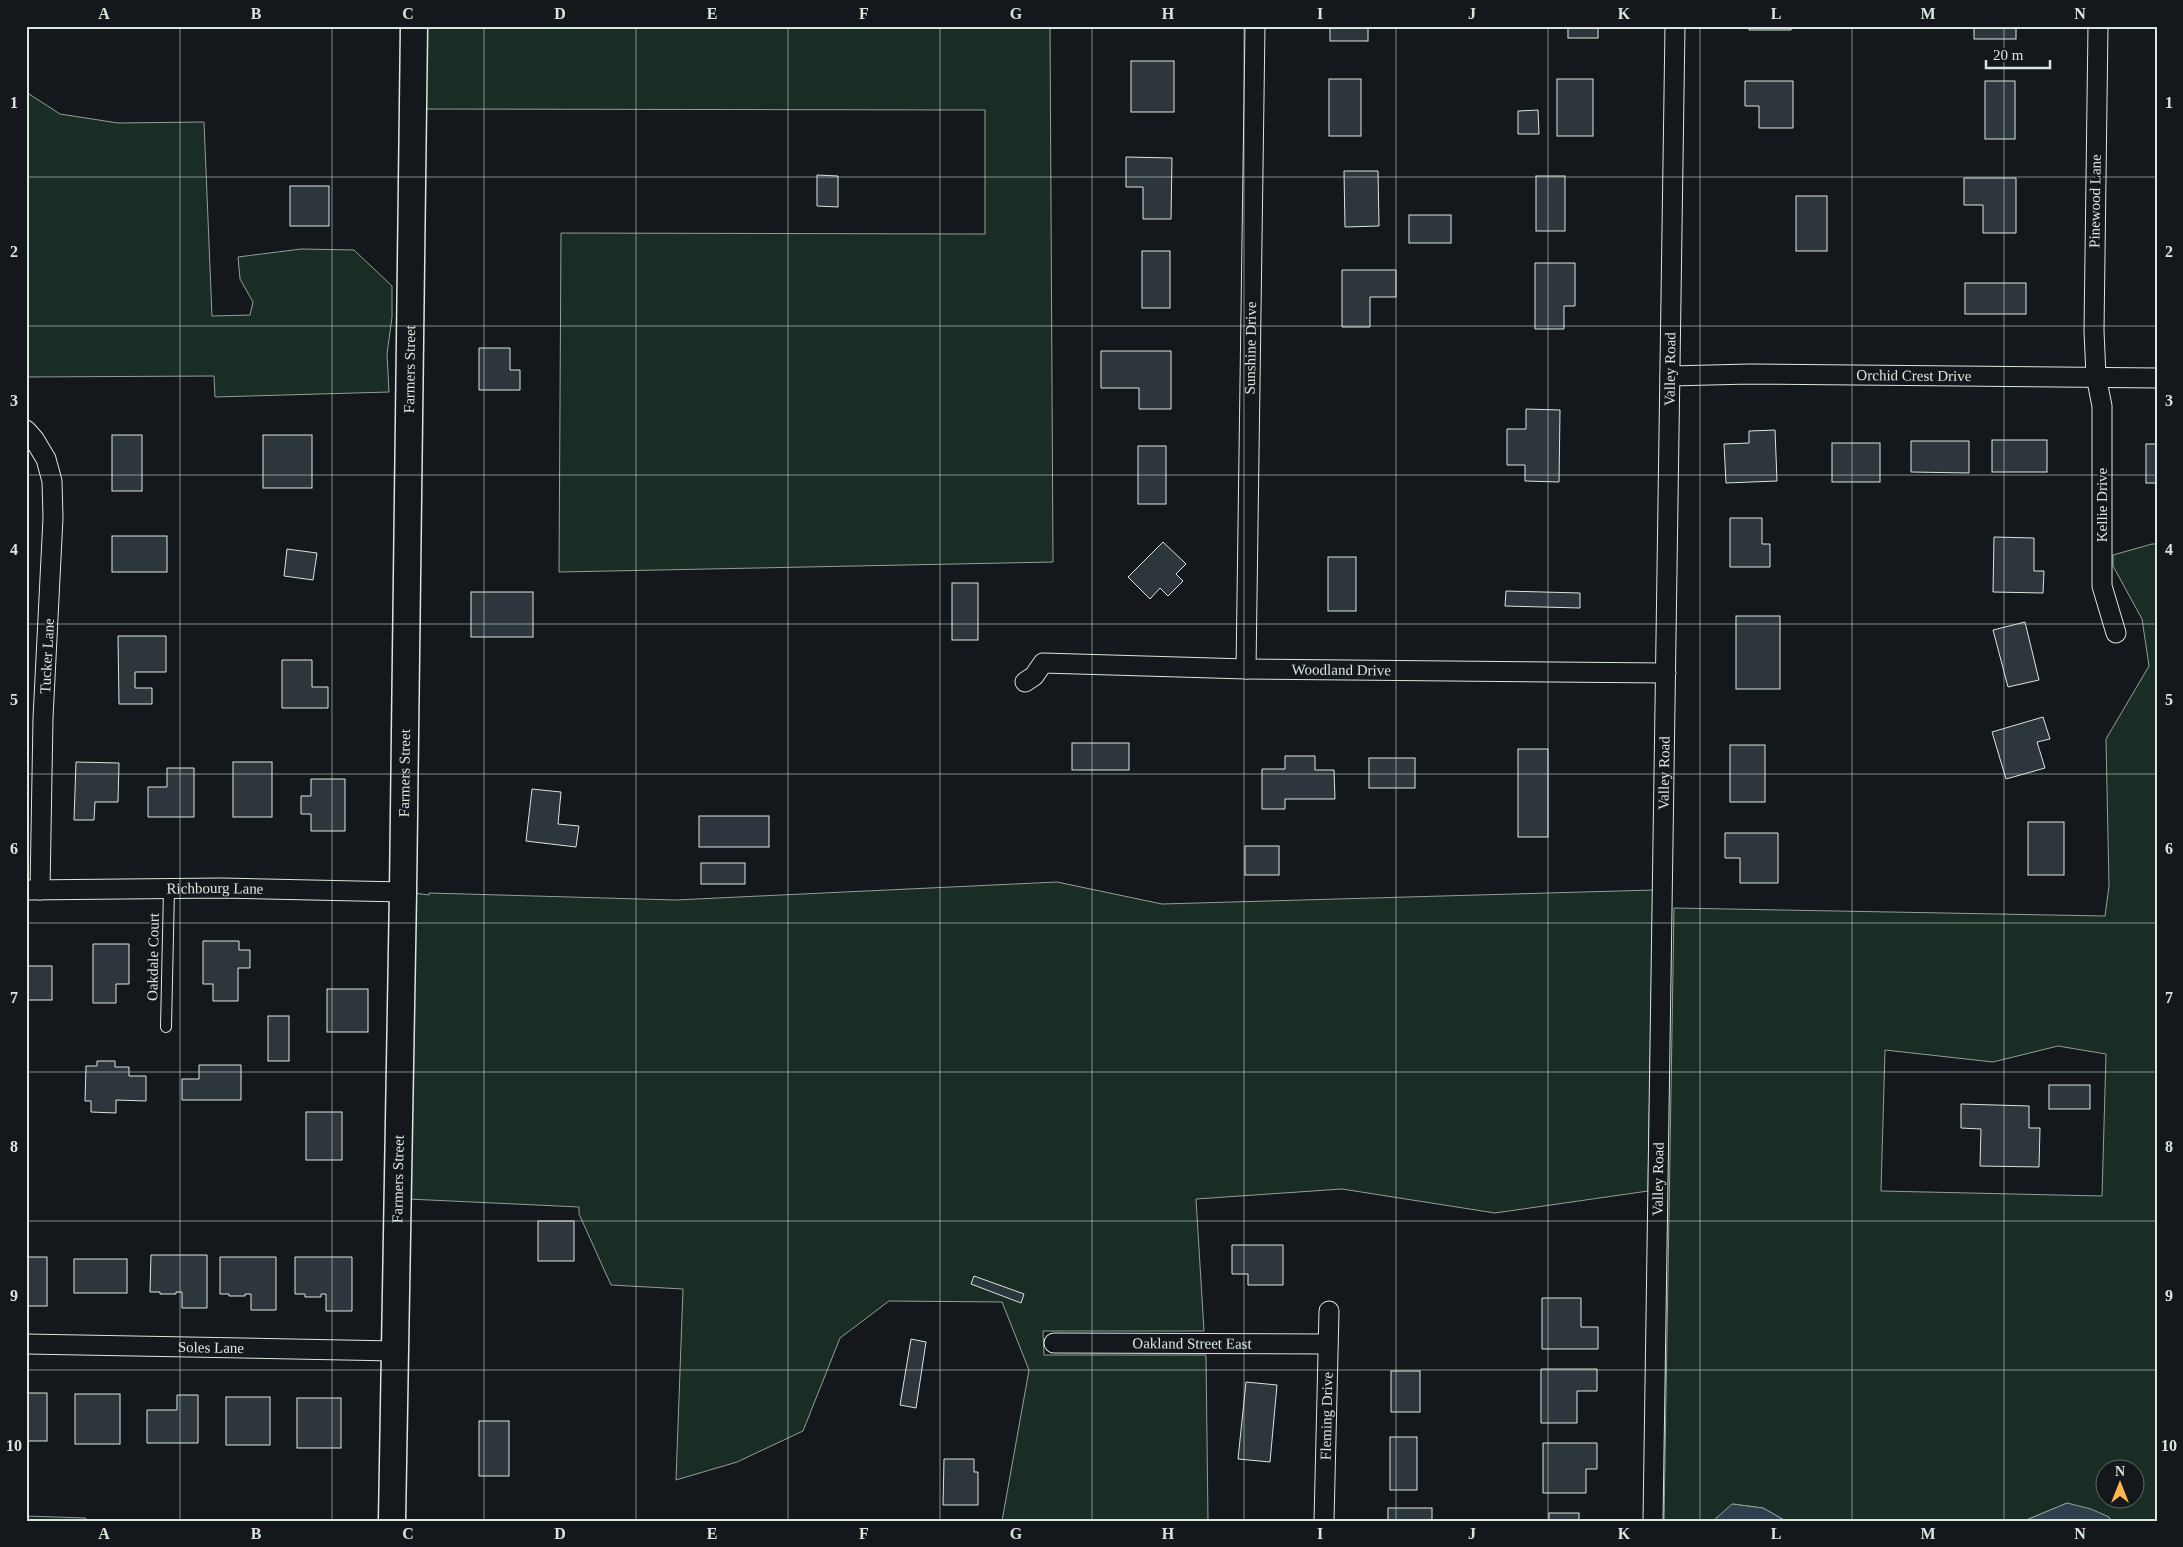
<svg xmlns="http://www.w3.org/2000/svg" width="2183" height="1547" viewBox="0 0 2183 1547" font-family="'Times New Roman',serif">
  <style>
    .green { fill: #1a2d24; stroke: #939e99; fill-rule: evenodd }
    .water { fill: #2f3f4d; stroke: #939e99 }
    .building { fill: #2c363c; stroke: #d8e6dc }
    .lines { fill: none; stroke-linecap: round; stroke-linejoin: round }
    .lane-casing { stroke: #d8e6dc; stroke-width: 12 }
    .street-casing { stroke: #d8e6dc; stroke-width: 21 }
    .secondary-casing { stroke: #d8e6dc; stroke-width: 29 }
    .lane { stroke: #14181c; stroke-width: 10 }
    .street { stroke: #14181c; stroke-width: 19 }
    .secondary { stroke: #14181c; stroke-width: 26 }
    .grid { fill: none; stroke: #d8e6dc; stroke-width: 1; stroke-opacity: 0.55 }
    .labels { text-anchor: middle; stroke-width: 4; stroke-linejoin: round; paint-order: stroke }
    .street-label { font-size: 15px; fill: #d8e6dc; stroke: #14181c }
    .neatline { fill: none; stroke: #d8e6dc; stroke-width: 2 }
    .grid-label { font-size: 16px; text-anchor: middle; font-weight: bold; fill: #d8e6dc }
  </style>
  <rect width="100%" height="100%" fill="#14181c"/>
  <g class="green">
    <polygon points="425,26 1050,26 1053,562 559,572 561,233 985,234 985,110 424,109"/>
    <polygon points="26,92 60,114 118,123 204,122 212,316 250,315 253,302 240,279 238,257 301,249 354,250 392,286 392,317 387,354 389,392 215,397 214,376 26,377"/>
    <path d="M2152,544H2157V1521H2111L2109,1517L2067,1503L2024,1521H1786L1763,1508L1733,1504L1713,1521H1664L1674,908L2105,916L2109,886L2106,739L2149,666L2142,619L2113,566V555ZM2058,1046L2106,1054L2102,1196L1881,1191L1885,1050L1993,1062ZM2106,1470H2136V1500H2106Z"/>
    <polygon points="1057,882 1162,904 1653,890 1648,1191 1495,1213 1342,1189 1196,1199 1204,1331 1043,1331 1044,1355 1206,1355 1208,1521 1002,1521 1029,1370 1002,1302 889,1301 840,1338 803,1431 737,1462 676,1480 683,1289 611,1285 579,1214 579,1207 408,1199 414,893 429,895 429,893 675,900"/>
    <polygon points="26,1516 85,1518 89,1521 26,1521"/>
  </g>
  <g class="water">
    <polygon points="2067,1503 2091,1509 2109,1517 2111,1521 2024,1521"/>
    <polygon points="1732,1504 1763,1508 1786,1521 1713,1521"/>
  </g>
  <g class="building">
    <rect x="1330" y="26" width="38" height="15"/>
    <rect x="1568" y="26" width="30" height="12"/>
    <polygon points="1749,26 1792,26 1791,30 1749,30"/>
    <rect x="1974" y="26" width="42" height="13"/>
    <rect x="1131" y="61" width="43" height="51"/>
    <rect x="1329" y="79" width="32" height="57"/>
    <rect x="1557" y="79" width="36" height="57"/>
    <polygon points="1745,81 1793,81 1793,128 1759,128 1759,106 1745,106"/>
    <rect x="1985" y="81" width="30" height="58"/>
    <polygon points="1538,110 1539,134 1518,134 1518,111"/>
    <polygon points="1126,157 1172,158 1171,219 1143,219 1143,187 1126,187"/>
    <polygon points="1344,171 1378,171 1379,226 1345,227"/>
    <polygon points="817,175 838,176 838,207 817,206"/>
    <rect x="1536" y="176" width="29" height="55"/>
    <polygon points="1964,178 2016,178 2016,233 1983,233 1983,205 1964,205"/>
    <rect x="290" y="186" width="39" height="40"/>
    <rect x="1796" y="196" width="31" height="55"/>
    <rect x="1409" y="215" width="42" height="28"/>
    <rect x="1142" y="251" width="28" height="57"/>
    <polygon points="1535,263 1575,263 1575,306 1564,306 1564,329 1535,329"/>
    <polygon points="1342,270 1396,270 1396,297 1370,297 1370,327 1342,327"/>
    <rect x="1965" y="283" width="61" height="31"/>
    <polygon points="479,348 510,348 510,370 520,370 520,390 479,390"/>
    <polygon points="1101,351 1171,351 1171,409 1139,409 1139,388 1101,388"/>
    <polygon points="1526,409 1560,410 1559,482 1525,481 1525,465 1507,465 1507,429 1526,429"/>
    <polygon points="1775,430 1777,481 1726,483 1724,444 1749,443 1749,431"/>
    <rect x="112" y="435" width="30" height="56"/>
    <rect x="263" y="435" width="49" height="53"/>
    <rect x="1992" y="440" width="55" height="32"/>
    <polygon points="1911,441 1969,441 1969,473 1911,472"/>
    <rect x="1832" y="443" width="48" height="39"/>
    <rect x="2146" y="444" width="11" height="39"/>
    <rect x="1138" y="446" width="28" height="58"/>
    <polygon points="1730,518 1762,518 1762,544 1770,544 1770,567 1730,567"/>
    <rect x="112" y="536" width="55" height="36"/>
    <polygon points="1994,537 2034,538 2034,571 2044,571 2043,593 1993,592"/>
    <polygon points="1163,542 1186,564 1176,574 1183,581 1168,596 1160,588 1150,599 1128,577"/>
    <polygon points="287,549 317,553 313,580 284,576"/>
    <rect x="1328" y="557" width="28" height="54"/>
    <rect x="952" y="583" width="26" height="57"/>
    <polygon points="1506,591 1580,593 1580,608 1505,606"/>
    <rect x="471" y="592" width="62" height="45"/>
    <rect x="1736" y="616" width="44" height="73"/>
    <polygon points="2025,622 2039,680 2008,687 1993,630"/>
    <polygon points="118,636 166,636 166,672 135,672 135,688 152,688 152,704 119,704"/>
    <polygon points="282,660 312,660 312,687 328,687 328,708 282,708"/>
    <polygon points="2043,717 2050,739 2037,742 2045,768 2006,779 1992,732"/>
    <rect x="1072" y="743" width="57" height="27"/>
    <rect x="1730" y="745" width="35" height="57"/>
    <rect x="1518" y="749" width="30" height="88"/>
    <polygon points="1285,756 1315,756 1315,770 1334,770 1335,799 1285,799 1285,809 1262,809 1262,769 1285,769"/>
    <rect x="1369" y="758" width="46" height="30"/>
    <polygon points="76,762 119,763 118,802 95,802 94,820 74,820"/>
    <rect x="233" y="762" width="39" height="55"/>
    <polygon points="167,768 194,768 194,817 148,817 148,787 167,787"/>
    <polygon points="311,779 345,779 345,831 311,831 311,814 301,814 301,796 311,796"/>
    <polygon points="532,789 561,792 558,824 579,826 576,847 526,841"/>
    <rect x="699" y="816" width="70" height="31"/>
    <rect x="2028" y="822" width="36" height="53"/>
    <polygon points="1725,833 1778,833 1778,883 1740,883 1740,858 1725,858"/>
    <rect x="1245" y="846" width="34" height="29"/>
    <rect x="701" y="863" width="44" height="21"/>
    <polygon points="203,941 239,941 239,950 250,950 250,968 238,968 238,1001 213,1001 213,984 203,984"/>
    <polygon points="93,944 129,944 129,984 116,984 116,1003 93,1003"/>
    <rect x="26" y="966" width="26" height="34"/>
    <rect x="327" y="989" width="41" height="43"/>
    <rect x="268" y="1016" width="21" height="45"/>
    <polygon points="97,1061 115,1061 115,1067 129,1067 129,1076 146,1076 146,1101 116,1100 116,1113 91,1112 91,1101 85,1101 86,1066 97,1066"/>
    <polygon points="199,1065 241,1065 241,1100 182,1100 182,1079 199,1079"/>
    <rect x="2049" y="1085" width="41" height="24"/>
    <polygon points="1961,1104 2029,1106 2029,1128 2040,1128 2039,1167 1980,1166 1981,1129 1961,1128"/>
    <rect x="306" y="1112" width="36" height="48"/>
    <rect x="538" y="1221" width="36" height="40"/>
    <polygon points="1232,1245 1283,1245 1283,1285 1248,1285 1248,1274 1232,1274"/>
    <polygon points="151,1255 207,1255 207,1308 182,1308 182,1292 176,1292 176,1294 160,1294 160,1292 150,1292"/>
    <rect x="26" y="1257" width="21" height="49"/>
    <polygon points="220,1257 276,1257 276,1310 251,1310 251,1294 245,1294 245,1296 229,1296 229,1294 220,1294"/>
    <polygon points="295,1257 352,1257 352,1311 326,1311 326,1294 321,1294 321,1297 305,1297 305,1294 295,1294"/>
    <rect x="74" y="1259" width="53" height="34"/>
    <polygon points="974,1276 1024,1294 1021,1303 971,1284"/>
    <polygon points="1542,1298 1581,1298 1581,1327 1598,1327 1598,1349 1542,1349"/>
    <polygon points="911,1339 926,1342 916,1408 900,1405"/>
    <polygon points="1541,1369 1597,1369 1597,1391 1577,1391 1577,1423 1541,1423"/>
    <rect x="1391" y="1371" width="29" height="41"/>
    <polygon points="1246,1382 1277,1385 1270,1462 1238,1459"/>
    <rect x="26" y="1393" width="21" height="48"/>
    <rect x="75" y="1394" width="45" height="50"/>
    <polygon points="177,1395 198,1395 198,1443 147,1443 147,1410 177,1410"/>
    <rect x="226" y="1397" width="44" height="48"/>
    <rect x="297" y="1398" width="44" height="50"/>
    <rect x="479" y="1421" width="30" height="55"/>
    <rect x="1390" y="1437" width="27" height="53"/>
    <polygon points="1543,1443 1597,1443 1597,1469 1586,1469 1586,1493 1543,1493"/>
    <polygon points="944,1459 974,1459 974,1472 978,1472 978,1505 943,1505"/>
    <rect x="1388" y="1508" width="44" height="13"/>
    <rect x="1549" y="1513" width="30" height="8"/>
  </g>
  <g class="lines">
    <defs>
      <polyline id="lane" points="166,1027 169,889"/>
      <g id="street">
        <polyline points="2098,26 2094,331 2096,376 2102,406 2102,586 2116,633"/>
        <path id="s1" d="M1670,376L1750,374L2157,378"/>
        <polyline points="26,430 34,439 46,459 52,481 53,518 43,718 40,890"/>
        <path id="s2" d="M1246,669L1255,26"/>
        <path id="s3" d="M1025,682L1034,676L1043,663L1246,669L1666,673"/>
        <path id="s4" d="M26,890L221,888L403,892"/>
        <path id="s5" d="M1054,1343L1328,1344"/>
        <path id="s6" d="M26,1344L395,1351"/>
        <path id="s7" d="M1324,1521L1329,1311"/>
        <path id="s8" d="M1653,1521L1675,26"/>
      </g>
      <g id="secondary">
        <path id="s9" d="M392,1521L403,892L414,26"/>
      </g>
    </defs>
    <use href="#lane" class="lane-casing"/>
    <use href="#street" class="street-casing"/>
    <use href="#secondary" class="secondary-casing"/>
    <use href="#lane" class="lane"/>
    <use href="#street" class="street"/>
    <use href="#secondary" class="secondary"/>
  </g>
  <path class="grid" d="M180,26V1521M332,26V1521M484,26V1521M636,26V1521M788,26V1521M940,26V1521M1092,26V1521M1244,26V1521M1396,26V1521M1548,26V1521M1700,26V1521M1852,26V1521M2004,26V1521M26,177H2157M26,326H2157M26,475H2157M26,624H2157M26,774H2157M26,923H2157M26,1072H2157M26,1221H2157M26,1370H2157"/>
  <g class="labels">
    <g class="street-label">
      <text transform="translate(2095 201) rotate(-89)" y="5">Pinewood Lane</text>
      <text dy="5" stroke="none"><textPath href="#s2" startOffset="321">Sunshine Drive</textPath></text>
      <text dy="5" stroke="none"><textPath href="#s9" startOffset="1152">Farmers Street</textPath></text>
      <text dy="5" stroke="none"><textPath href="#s8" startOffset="1152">Valley Road</textPath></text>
      <text dy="5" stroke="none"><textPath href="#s1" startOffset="244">Orchid Crest Drive</textPath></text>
      <text transform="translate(2102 505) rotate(-90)" y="5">Kellie Drive</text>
      <text transform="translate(47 656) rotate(-87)" y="5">Tucker Lane</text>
      <text dy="5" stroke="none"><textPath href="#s3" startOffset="325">Woodland Drive</textPath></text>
      <text dy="5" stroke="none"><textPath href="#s9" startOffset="748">Farmers Street</textPath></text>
      <text dy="5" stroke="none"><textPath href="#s8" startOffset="748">Valley Road</textPath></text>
      <text dy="5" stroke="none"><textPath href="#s4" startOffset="189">Richbourg Lane</textPath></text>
      <text transform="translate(153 957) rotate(-89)" y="5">Oakdale Court</text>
      <text dy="5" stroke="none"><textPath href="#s9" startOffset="342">Farmers Street</textPath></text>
      <text dy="5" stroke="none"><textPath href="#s8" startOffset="342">Valley Road</textPath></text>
      <text dy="5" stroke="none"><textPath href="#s5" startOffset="138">Oakland Street East</textPath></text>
      <text dy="5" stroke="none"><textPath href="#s6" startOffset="185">Soles Lane</textPath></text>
      <text dy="5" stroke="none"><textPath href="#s7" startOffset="105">Fleming Drive</textPath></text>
    </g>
  </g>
  <rect width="2183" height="1547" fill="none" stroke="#14181c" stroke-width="55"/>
  <g transform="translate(2120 1484)"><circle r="24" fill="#14181c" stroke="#626a69"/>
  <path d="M0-4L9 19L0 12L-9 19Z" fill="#ffb74d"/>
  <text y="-8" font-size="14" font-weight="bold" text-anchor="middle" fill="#d8e6dc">N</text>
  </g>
  <path d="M1986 60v8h64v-8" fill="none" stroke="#d8e6dc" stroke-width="2.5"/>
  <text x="1993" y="60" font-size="15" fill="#d8e6dc" stroke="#14181c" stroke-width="4" paint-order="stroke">20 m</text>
  <rect x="28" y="28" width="2128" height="1492" class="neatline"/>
  <g class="grid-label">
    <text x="104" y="19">A</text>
    <text x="256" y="19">B</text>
    <text x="408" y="19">C</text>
    <text x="560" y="19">D</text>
    <text x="712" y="19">E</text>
    <text x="864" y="19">F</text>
    <text x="1016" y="19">G</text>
    <text x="1168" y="19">H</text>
    <text x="1320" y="19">I</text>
    <text x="1472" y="19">J</text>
    <text x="1624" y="19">K</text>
    <text x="1776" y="19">L</text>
    <text x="1928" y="19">M</text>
    <text x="2080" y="19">N</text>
    <text x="14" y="108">1</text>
    <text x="2169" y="108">1</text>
    <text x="14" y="257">2</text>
    <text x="2169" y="257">2</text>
    <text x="14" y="406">3</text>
    <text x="2169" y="406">3</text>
    <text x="14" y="555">4</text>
    <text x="2169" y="555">4</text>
    <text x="14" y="705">5</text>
    <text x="2169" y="705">5</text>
    <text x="14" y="854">6</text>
    <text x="2169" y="854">6</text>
    <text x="14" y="1003">7</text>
    <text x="2169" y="1003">7</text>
    <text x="14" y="1152">8</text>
    <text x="2169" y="1152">8</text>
    <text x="14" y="1301">9</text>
    <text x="2169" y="1301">9</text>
    <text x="14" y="1451">10</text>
    <text x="2169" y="1451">10</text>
    <text x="104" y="1539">A</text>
    <text x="256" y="1539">B</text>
    <text x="408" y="1539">C</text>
    <text x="560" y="1539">D</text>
    <text x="712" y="1539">E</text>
    <text x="864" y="1539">F</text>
    <text x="1016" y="1539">G</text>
    <text x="1168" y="1539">H</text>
    <text x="1320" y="1539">I</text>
    <text x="1472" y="1539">J</text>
    <text x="1624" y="1539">K</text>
    <text x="1776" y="1539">L</text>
    <text x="1928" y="1539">M</text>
    <text x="2080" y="1539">N</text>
  </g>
</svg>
